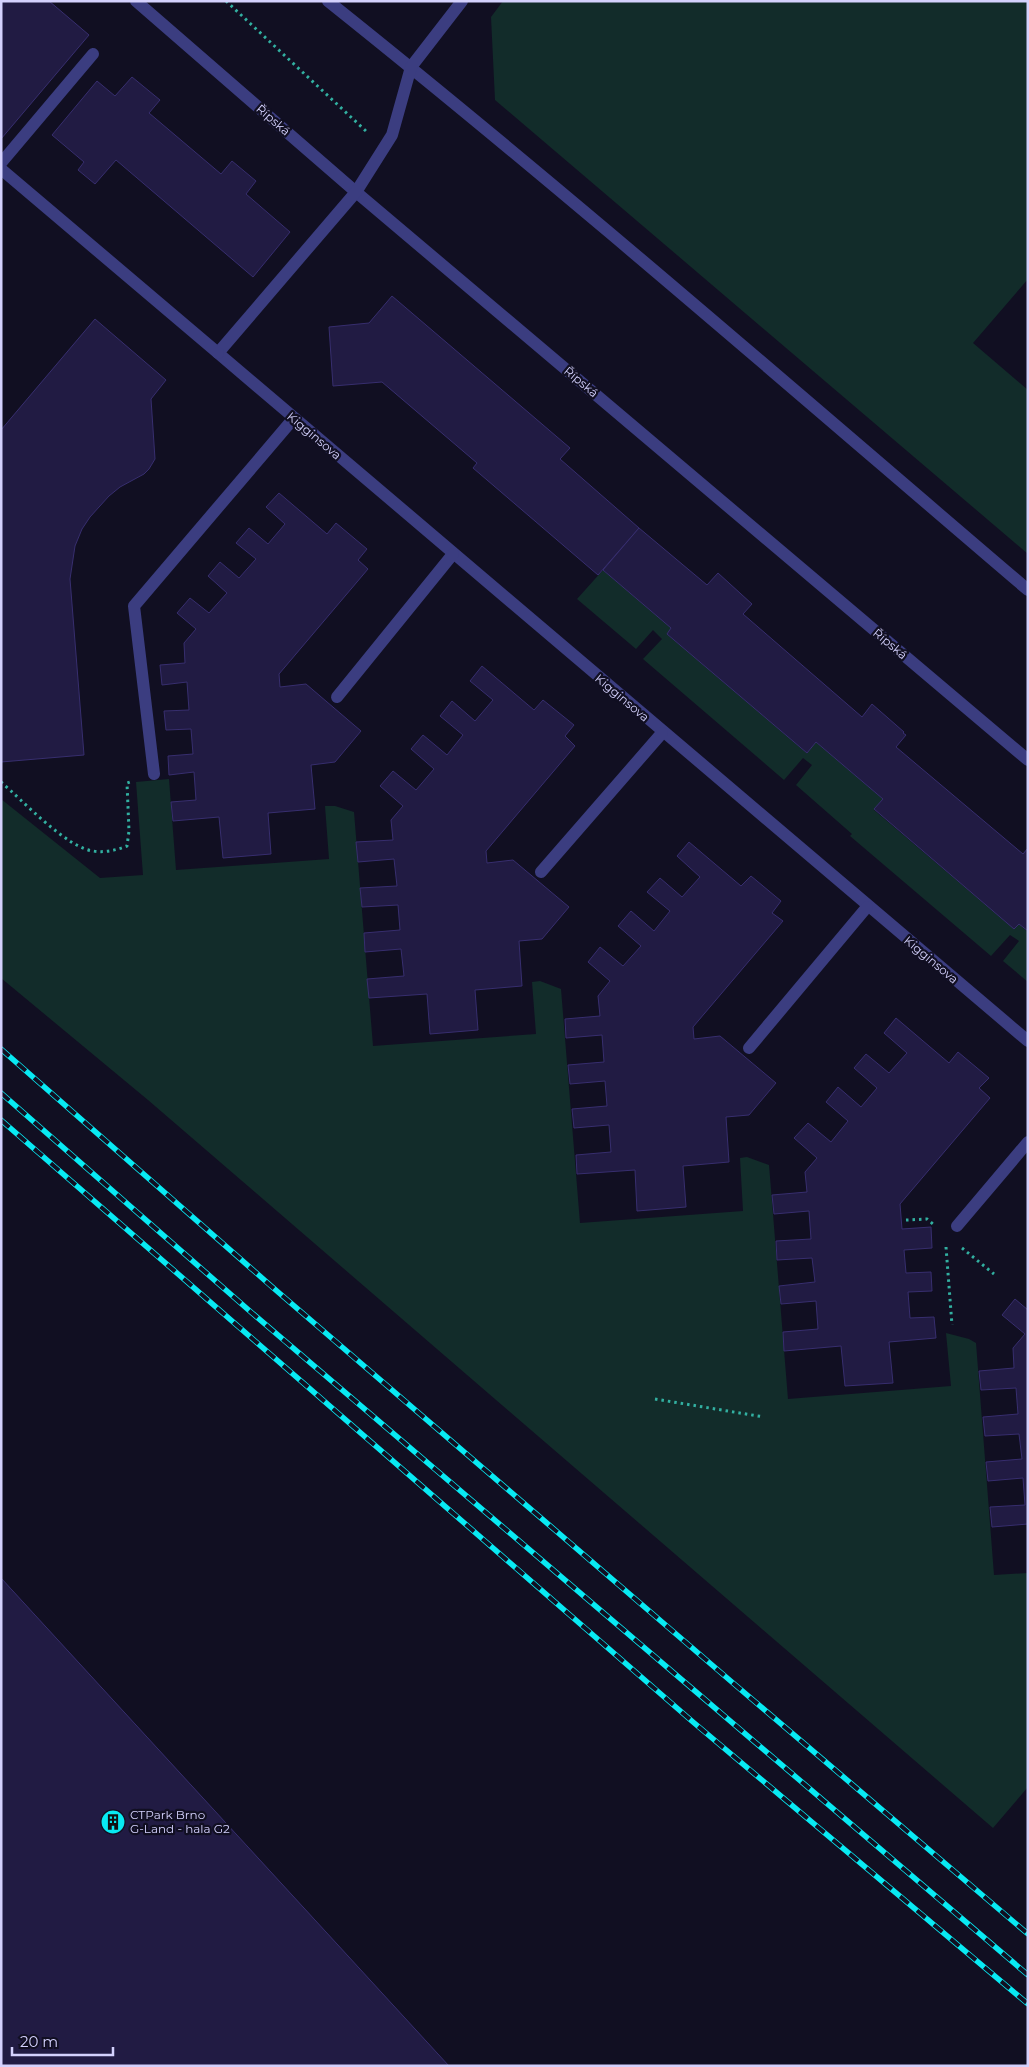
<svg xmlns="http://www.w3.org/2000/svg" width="1029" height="2067" viewBox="0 0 1029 2067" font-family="Montserrat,sans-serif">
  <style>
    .green { fill: #122c2a }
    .building { fill: #211b43; stroke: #372e6e }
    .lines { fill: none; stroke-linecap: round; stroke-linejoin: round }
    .path { stroke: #32b0a1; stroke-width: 3; stroke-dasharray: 2.5 4; stroke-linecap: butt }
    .minor { stroke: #3b3d80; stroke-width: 12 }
    .rail-casing { stroke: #08eaf3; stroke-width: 5.5 }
    .rail { stroke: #110f22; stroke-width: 4; stroke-dasharray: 11; stroke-linecap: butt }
    .labels { text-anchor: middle; stroke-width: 4.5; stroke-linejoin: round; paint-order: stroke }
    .street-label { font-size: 12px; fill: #d4d1fd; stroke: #110f22 }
    .poi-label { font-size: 12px; fill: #d4d1fd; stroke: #110f22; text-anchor: start }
  </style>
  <rect width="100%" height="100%" fill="#110f22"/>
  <g class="green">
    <polygon points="503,1 1028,1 1028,279 973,343 1028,390 1028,554 495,100 491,17"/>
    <polygon points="603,570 671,628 667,634 807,753 816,742 883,799 874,810 1014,929 1019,924 1028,932 1028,982 1003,961 1019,941 1010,935 991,956 850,836 852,834 796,785 812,765 803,758 784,780 643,659 662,639 653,630 636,649 577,599"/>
    <polygon points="169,779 176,870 329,859 325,806 335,806 354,812 373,1046 536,1034 532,982 540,981 561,989 580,1223 743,1211 740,1158 747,1157 769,1165 788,1399 951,1386 946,1333 969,1339 976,1343 994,1575 1028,1573 1028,1787 993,1828 148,1100 1,978 1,799 100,878 143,875 136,782"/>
  </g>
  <g class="building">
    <polygon points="1,1 49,1 89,35 1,139"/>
    <polygon points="132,77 160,100 149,113 221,174 232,161 256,181 246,194 290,232 253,277 116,160 95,184 78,170 84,162 52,135 97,81 115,96"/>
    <polygon points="392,296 570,448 560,459 639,528 598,575 473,468 477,463 382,382 333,386 329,327 369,323"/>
    <polygon points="95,319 166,380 151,399 155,459 149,469 144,474 120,487 109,496 90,517 82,529 75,546 70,579 84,755 1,762 1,430"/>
    <polygon points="279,493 327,534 336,523 367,549 358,560 368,569 279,674 280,687 306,684 361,731 335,762 311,765 315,809 268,813 271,854 223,858 219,817 173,821 171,802 196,800 194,772 169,775 168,756 193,754 191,729 166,730 164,711 189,710 187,682 162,685 160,665 185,663 184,643 196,629 177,613 190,598 209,613 227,593 208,576 220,562 239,578 256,559 236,543 249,528 268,544 285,524 266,507"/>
    <polygon points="639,528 707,585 718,573 752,604 743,614 862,717 872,704 904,732 903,733 906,735 896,747 1023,854 1028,848 1028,931 1019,924 1014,929 874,809 883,799 816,742 807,753 667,634 671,628 603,570"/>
    <polygon points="482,666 534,710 543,700 574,725 565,736 575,746 486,851 487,863 513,860 569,907 542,939 519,941 522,986 475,990 478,1030 430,1034 427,994 369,998 367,979 404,976 401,949 365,952 364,933 400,930 398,905 362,907 360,888 397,886 394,859 358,862 356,842 393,840 391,820 403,806 380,786 393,771 416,790 434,769 411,749 423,735 447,755 463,735 440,716 452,701 475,721 493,700 470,681"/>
    <polygon points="689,842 741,886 751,876 781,901 772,913 783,921 693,1027 694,1039 720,1036 776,1083 749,1115 726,1117 729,1162 683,1166 686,1207 637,1211 635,1170 577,1174 576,1155 611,1152 609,1125 574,1128 572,1109 607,1106 605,1081 570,1084 568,1065 604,1062 602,1035 566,1038 565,1019 600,1016 598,996 610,981 588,962 600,947 623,966 641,946 618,926 631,911 654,931 670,911 647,892 660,878 682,897 700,877 677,856"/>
    <polygon points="896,1018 949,1063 958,1052 989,1078 979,1088 990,1098 900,1204 902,1229 931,1227 932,1248 904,1250 906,1273 931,1272 932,1291 908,1292 910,1318 934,1317 936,1338 889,1342 893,1383 845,1386 841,1346 784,1351 783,1332 818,1329 816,1301 781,1304 779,1286 815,1282 812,1258 777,1260 776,1241 811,1239 809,1211 774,1214 772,1195 807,1192 805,1172 817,1158 794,1138 808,1123 831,1142 848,1121 826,1102 838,1087 861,1107 877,1088 854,1068 866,1054 889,1073 907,1053 884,1033"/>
    <polygon points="1015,1299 1028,1310 1028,1524 992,1527 990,1507 1025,1505 1023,1478 988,1481 986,1462 1022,1459 1019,1434 985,1436 983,1417 1018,1414 1016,1388 981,1390 979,1371 1014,1368 1013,1348 1025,1334 1002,1315"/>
    <polygon points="1,1578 449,2066 1,2066"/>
  </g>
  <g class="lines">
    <g class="path">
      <polyline points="226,1 367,132"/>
      <path d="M1,782C22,800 67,848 93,851C106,853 116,850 127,846L129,831L127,783L133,781"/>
      <polyline points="906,1220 927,1219 933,1224"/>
      <polyline points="946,1247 952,1325"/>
      <polyline points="962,1248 994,1274"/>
      <polyline points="655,1399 764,1417"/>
    </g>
    <g class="minor">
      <polyline points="136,1 356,192 1028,760"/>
      <path d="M328,1C566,191 796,392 1028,590"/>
      <polyline points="462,1 411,67 392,135 356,192 218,353 1028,1041"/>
      <polyline points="1,163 93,54"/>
      <polyline points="1,169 218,353"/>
      <polyline points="337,697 453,554"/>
      <polyline points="154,774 134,606 294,418"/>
      <polyline points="541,872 662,733"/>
      <polyline points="749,1048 867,907"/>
      <polyline points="957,1226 1028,1142"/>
    </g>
    <defs>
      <g id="rail">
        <polyline points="1,1049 278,1292 733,1683 1028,1934"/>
        <polyline points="1,1093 252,1313 1028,1975"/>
        <polyline points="1,1120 693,1722 1028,2004"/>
      </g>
    </defs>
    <use href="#rail" class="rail-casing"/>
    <use href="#rail" class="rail"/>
  </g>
  <defs>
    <symbol id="building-disc" viewBox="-11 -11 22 22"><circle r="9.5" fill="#08eaf3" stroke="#110f22"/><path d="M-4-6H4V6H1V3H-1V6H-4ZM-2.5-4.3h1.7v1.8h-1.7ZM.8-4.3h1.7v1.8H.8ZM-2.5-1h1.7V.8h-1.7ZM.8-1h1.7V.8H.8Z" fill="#111"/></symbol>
  </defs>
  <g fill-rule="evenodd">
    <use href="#building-disc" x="99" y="1808" width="28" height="28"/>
  </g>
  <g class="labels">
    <g class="street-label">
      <text transform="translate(273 120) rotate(41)" y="4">Řípská</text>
      <text transform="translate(581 382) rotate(40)" y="4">Řípská</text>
      <text transform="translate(314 436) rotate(40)" y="4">Kigginsova</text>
      <text transform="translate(890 644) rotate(40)" y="4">Řípská</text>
      <text transform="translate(622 698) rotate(40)" y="4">Kigginsova</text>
      <text transform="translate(931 960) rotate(40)" y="4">Kigginsova</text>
    </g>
    <g class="poi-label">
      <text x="130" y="1819">CTPark Brno<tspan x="130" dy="14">G-Land - hala G2</tspan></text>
    </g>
  </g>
  <rect width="1029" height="2067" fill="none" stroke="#d4d1fd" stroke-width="5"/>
  <path d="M12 2047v8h101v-8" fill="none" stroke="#d4d1fd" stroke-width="2.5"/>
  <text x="20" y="2047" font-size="15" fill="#d4d1fd" stroke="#110f22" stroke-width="4" paint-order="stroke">20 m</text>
</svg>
